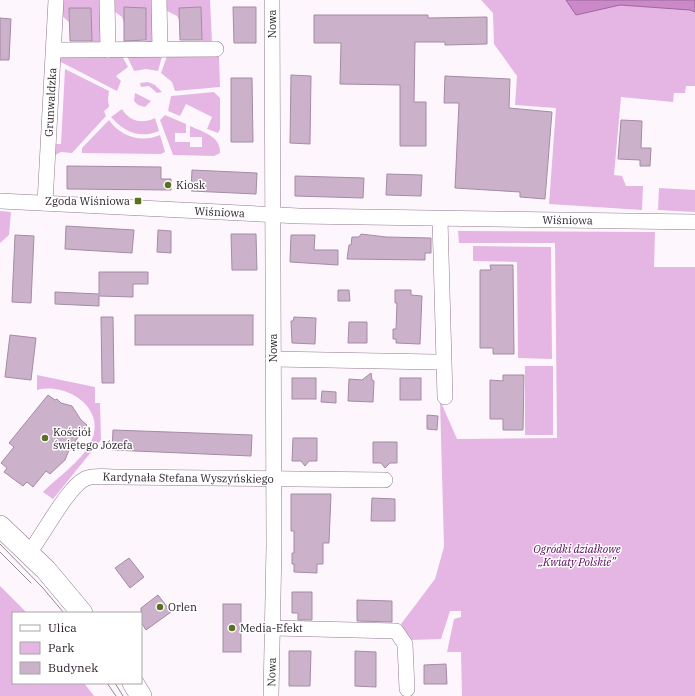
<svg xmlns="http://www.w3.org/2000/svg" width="695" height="696" viewBox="0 0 695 696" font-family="'IBM Plex Serif',serif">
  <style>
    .green { fill: #e5b6e4 }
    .water { fill: #cb89ca; stroke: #9a6999 }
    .building { fill: #cbb1ca; stroke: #a48ba4 }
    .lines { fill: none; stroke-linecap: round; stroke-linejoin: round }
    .street-casing { stroke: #927991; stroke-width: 16 }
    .secondary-casing { stroke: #927991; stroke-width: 22 }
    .street { stroke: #fff; stroke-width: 15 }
    .secondary { stroke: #fff; stroke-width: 21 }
    .tram { stroke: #948c94; stroke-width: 1 }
    .poi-dot { fill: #5b7122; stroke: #fff; stroke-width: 1.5 }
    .labels { text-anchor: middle; stroke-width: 3; stroke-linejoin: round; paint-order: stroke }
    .street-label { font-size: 11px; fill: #261d26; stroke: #fff }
    .poi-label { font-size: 11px; fill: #261d26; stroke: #fff; text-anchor: start }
    .park-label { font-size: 11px; font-style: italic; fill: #560058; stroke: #fff }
  </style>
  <rect width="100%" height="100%" fill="#fdf7fd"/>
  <g class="green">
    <polygon points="62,0 101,0 101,47 92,43 91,8 69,8 69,22 62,16"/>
    <polygon points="113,0 152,0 156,42 146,43 146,8 125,8 124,23 122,17 114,11"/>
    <polygon points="164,0 210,0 212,42 202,43 201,7 180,8 179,20 177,16 165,10"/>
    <polygon points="481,0 695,0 695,86 686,86 685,93 674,93 673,102 621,97 614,175 622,176 626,186 643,186 642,210 549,204 556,108 515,105 517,76 494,44 493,13"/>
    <polygon points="163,53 158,71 146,69 134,71 126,54"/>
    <polygon points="59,54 121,54 128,67 116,76 121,81 117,91 59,61"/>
    <polygon points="167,56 219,56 220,87 175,91 172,82 161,73"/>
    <polygon points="65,69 109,91 108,99 109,107 104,111 106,116 72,153 61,152 55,155 55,144 61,144"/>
    <polygon points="148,82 155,85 162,92 157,93 149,86 141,87 140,83"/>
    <polygon points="214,92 220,98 220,129 218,133 207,129 212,117 186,104 180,116 168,111 171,96"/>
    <polygon points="135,93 151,101 145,107 138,105 134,101"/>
    <path d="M122,109C130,122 142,124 155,118L159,131C140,139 124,132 111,117Z"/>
    <path d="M165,115L186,124V133H175V142H190V147H202V137H190V126C203,132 221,136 220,153L214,156L173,155L160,120Z"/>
    <path d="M109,120C121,137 141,143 160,135L165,152L161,154L82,153V148Z"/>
    <polygon points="659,188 695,190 695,212 658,210"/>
    <polygon points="0,211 11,212 9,235 0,243"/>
    <polygon points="458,231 655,232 654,267 695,267 695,696 462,696 461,652 447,652 454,619 461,617 461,611 450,611 441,639 411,640 401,624 435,579 444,547 440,400 457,439 557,438 555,243 459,243"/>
    <polygon points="473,246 551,247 552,359 518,358 517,262 473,261"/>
    <rect x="525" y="366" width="28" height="69"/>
    <path d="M37,375L95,387V403H100L101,440L53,499L43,492C57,478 81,461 90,444C109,410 68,382 37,390Z"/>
    <polygon points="0,586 27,613 13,613 13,683 84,683 94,696 0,696"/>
  </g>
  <polygon class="water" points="566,0 695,0 695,12 690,10 620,5 576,15"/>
  <g class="building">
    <polygon points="124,7 146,8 146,40 124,41"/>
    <polygon points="201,7 202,40 180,40 179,8"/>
    <polygon points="233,7 256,7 256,43 234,43"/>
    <polygon points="69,8 91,8 92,41 70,41"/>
    <polygon points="314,15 428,15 428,18 487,17 487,44 445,45 445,42 415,42 414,102 426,102 426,146 400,146 400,85 340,84 341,43 314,43"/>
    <polygon points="0,18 11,19 9,60 0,60"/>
    <polygon points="291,75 311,76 310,144 290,143"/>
    <polygon points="445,76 510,79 509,108 552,112 545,199 520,197 520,192 455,188 459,103 444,103"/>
    <polygon points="231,78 252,78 253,142 231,142"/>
    <polygon points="621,120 642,121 641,148 651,148 650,166 640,166 640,160 618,159"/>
    <polygon points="67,166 161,167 161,179 171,179 171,190 67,189"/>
    <polygon points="192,170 257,173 256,194 191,191"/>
    <polygon points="387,174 422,175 421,196 386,195"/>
    <polygon points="295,176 364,178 363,198 295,196"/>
    <polygon points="66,226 134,230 132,253 65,249"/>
    <polygon points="158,230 171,231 171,253 157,252"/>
    <polygon points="231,234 256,234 257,270 232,270"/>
    <polygon points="361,234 386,237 431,238 431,253 425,253 425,260 347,259 349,245 351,245 352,237 359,237"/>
    <polygon points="15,235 34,236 31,303 12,302"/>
    <polygon points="291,235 315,235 314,250 338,250 338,265 290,262"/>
    <polygon points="490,265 513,265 514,354 493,354 493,348 480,348 480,270 491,270"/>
    <polygon points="99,272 148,272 148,284 133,284 133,297 99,296 99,306 55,304 55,292 99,294"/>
    <polygon points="338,290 349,290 350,301 338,301"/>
    <polygon points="395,290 411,290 411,295 422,296 420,344 396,343 396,339 393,339 393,329 396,329 397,303 395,303"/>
    <rect x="135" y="315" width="118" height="30"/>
    <polygon points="101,317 113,317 114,383 102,383"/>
    <polygon points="294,317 316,318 315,344 292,343 291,321 293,321"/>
    <polygon points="349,322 367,322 367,343 348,343"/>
    <polygon points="10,335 36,338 31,380 5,377"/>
    <polygon points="371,373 372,380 374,381 373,402 348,401 349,379 362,380"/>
    <polygon points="503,375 524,375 523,430 503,430 503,419 490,419 490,380 503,381"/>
    <rect x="292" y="378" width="24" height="21"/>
    <rect x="400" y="378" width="21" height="22"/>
    <polygon points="322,391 336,392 336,403 321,402"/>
    <polygon points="48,395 55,400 57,399 61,403 72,406 81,420 87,425 69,450 65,460 50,474 46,471 33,487 27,482 23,486 4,472 7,468 1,463 14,447 9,443"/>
    <polygon points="427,415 438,416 437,430 427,429"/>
    <polygon points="113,430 252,435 251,456 112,450"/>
    <polygon points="293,438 317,438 317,461 309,461 305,466 301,461 292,461"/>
    <polygon points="373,442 397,442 397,463 390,463 385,468 381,463 373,463"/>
    <polygon points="291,494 331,494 329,543 323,543 323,564 317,564 317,573 294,572 294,564 292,564 292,553 294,553 294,531 291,531"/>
    <polygon points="372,498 395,499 395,521 371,521"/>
    <polygon points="129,558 144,577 130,588 115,568"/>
    <polygon points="292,592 312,592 312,620 298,620 298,613 292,613"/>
    <polygon points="158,595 171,612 146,630 141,622 141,608"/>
    <polygon points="357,600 392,601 392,622 357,621"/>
    <rect x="223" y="604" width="18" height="48"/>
    <polygon points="289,651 311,651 310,686 289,686"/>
    <polygon points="355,651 376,652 376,687 355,686"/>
    <polygon points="446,664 447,684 424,684 424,665"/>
  </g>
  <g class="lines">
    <defs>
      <g id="street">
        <polyline points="107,0 108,50"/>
        <polyline points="159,0 160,49"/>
        <polyline points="57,50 216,49"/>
        <path id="s1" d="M0,201L299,216L695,222"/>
        <path id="s2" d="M45,203L56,0"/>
        <polyline points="440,219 445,397"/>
        <polyline points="273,359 435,362"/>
        <path id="s3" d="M29,553C42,537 69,484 87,478C95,475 108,477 118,477L385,480"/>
        <polyline points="273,628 396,631 405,644 407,689"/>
        <path id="s4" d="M271,696L274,546L272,0"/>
      </g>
      <g id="secondary">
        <polyline points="0,526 46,570 82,613"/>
        <polyline points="133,683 141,696"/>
      </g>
    </defs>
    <use href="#street" class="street-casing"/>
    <use href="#secondary" class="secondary-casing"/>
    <use href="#street" class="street"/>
    <use href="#secondary" class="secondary"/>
    <g class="tram">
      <polyline points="0,544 42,587 64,613"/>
      <polyline points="0,552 31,583"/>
      <polyline points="107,683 116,696"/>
      <polyline points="115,683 123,696"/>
    </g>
  </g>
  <g class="poi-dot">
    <circle cx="168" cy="185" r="4"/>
    <rect x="134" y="197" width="8" height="8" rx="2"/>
    <circle cx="45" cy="438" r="4"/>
    <circle cx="160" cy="607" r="4"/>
    <circle cx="232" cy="628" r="4"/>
  </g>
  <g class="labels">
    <g class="street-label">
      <text transform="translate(272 24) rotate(-90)" y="4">Nowa</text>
      <text dy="4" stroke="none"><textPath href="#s2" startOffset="101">Grunwaldzka</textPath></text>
      <text dy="4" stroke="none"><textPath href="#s1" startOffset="220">Wiśniowa</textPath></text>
      <text dy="4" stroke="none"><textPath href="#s1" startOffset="568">Wiśniowa</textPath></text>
      <text transform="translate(273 348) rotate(-90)" y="4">Nowa</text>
      <text dy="4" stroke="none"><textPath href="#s3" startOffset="197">Kardynała Stefana Wyszyńskiego</textPath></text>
      <text dy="4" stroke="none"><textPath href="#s4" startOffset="24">Nowa</textPath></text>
    </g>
    <g class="poi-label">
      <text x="176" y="189">Kiosk</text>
      <text x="130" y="205" text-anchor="end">Zgoda Wiśniowa</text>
      <text x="53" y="436">Kościół<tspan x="53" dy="13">świętego Józefa</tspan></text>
      <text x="168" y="611">Orlen</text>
      <text x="240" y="632">Media-Efekt</text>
    </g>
    <g class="park-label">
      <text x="577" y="553">Ogródki działkowe<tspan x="577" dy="13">„Kwiaty Polskie”</tspan></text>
    </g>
  </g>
  <rect x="12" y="612" width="130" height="72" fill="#ffffff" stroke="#a8a5a8"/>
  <rect x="20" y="625" width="20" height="6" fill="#ffffff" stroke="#a8a5a8"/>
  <text x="48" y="632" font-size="12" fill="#261d26">Ulica</text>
  <rect x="20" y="642" width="20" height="12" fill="#e5b6e4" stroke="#a8a5a8"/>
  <text x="48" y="652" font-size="12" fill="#261d26">Park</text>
  <rect x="20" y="662" width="20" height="12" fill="#cbb1ca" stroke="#a8a5a8"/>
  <text x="48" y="672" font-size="12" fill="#261d26">Budynek</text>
</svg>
